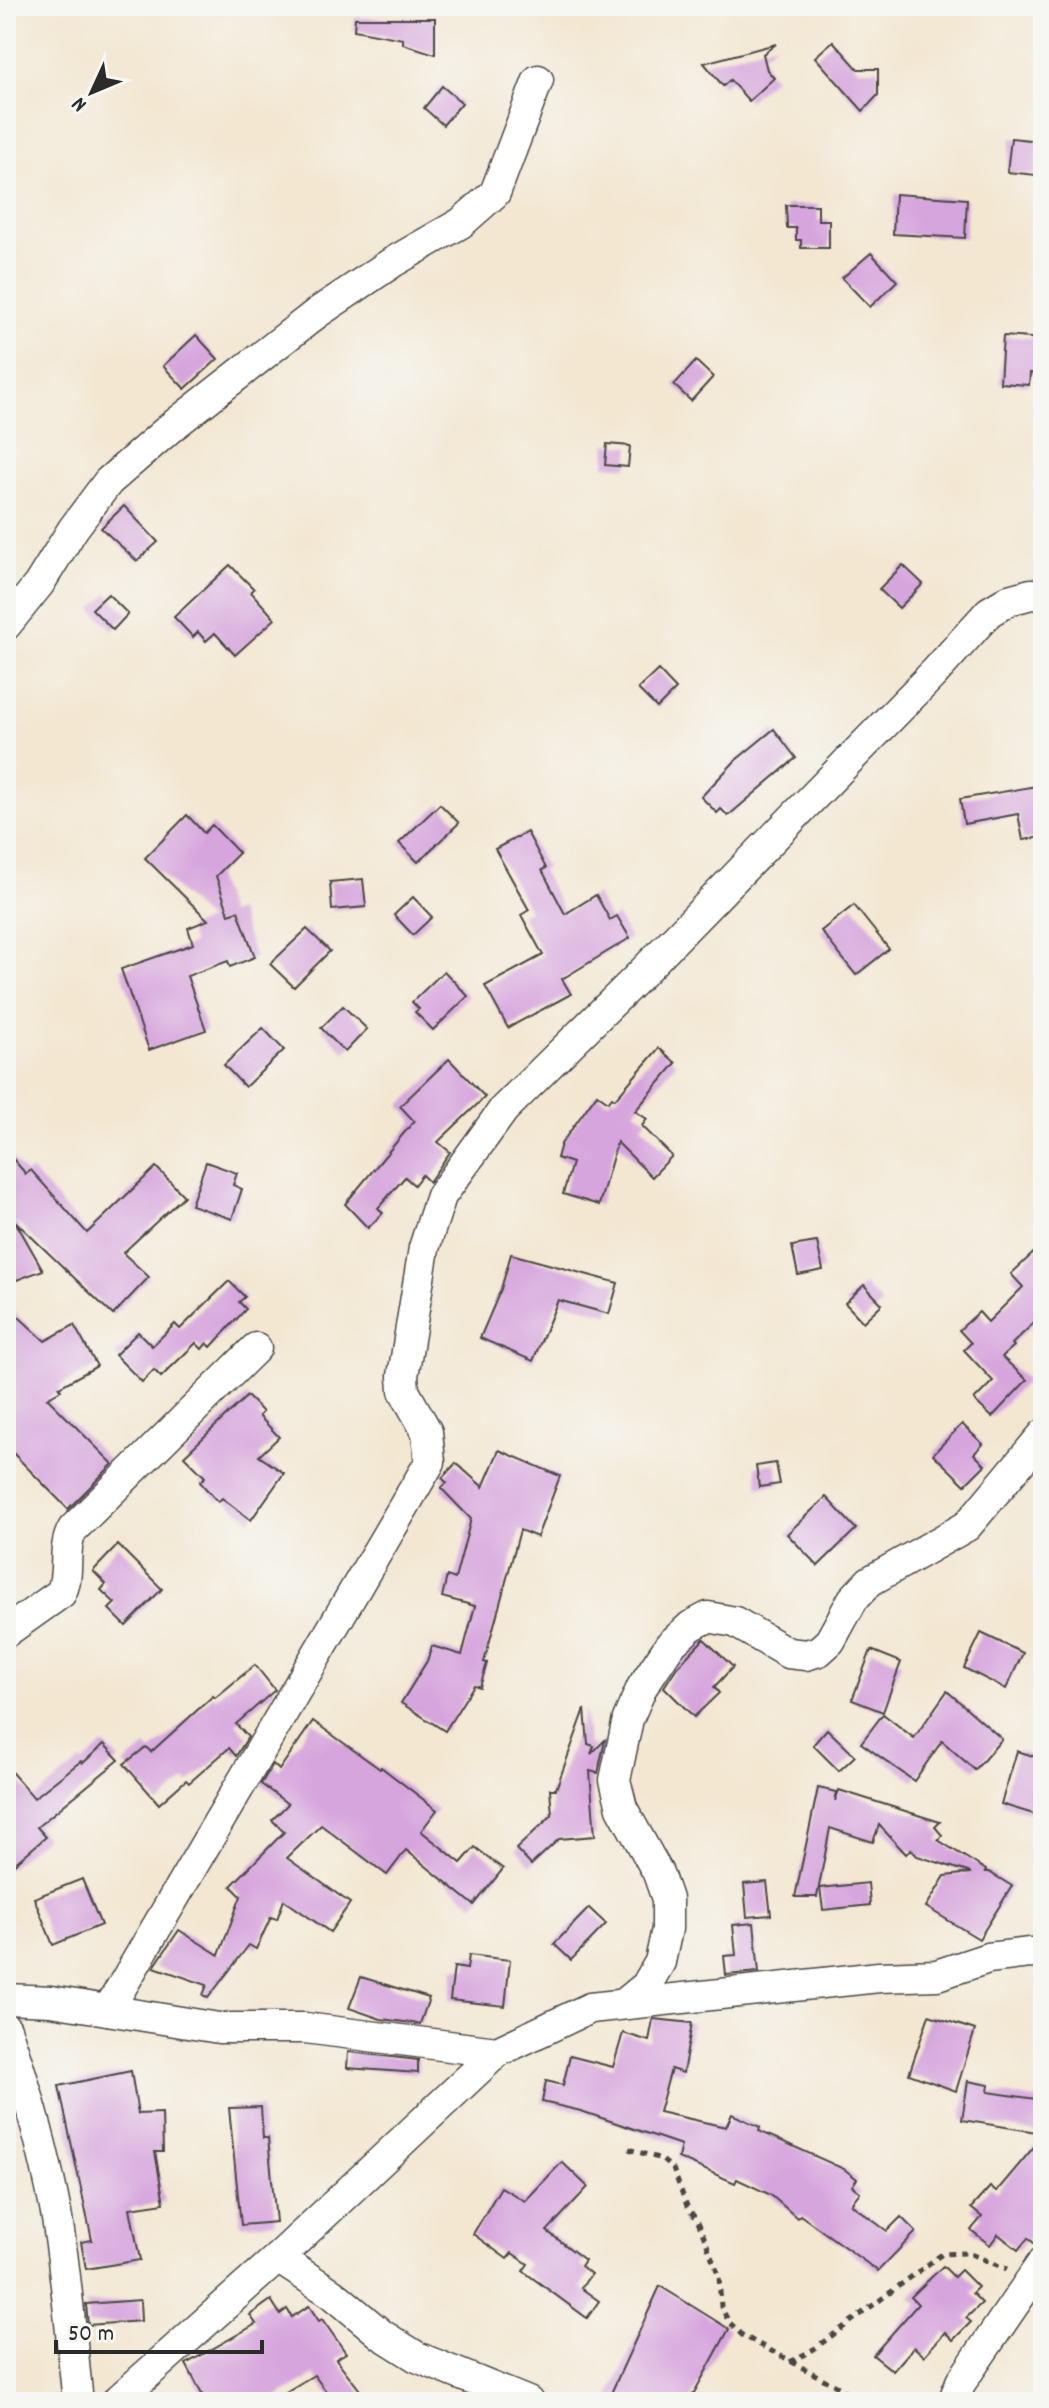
<svg xmlns="http://www.w3.org/2000/svg" width="1049" height="2408" viewBox="0 0 1049 2408" font-family="Dekko,sans-serif">
  <style>
    .building { fill: #d7a5dd }
    .lines { fill: none; stroke-linecap: round; stroke-linejoin: round }
    .minor-casing { stroke: #494744; stroke-width: 33 }
    .path { stroke: #494744; stroke-width: 5; stroke-dasharray: 6 6; stroke-linecap: butt }
    .minor { stroke: #fff; stroke-width: 30 }
  </style>
  <rect width="100%" height="100%" fill="#f6f6f2"/>
  <filter id="ink" filterUnits="userSpaceOnUse"><feTurbulence type="fractalNoise" baseFrequency=".0125" numOctaves="2"/><feDisplacementMap in="SourceGraphic" scale="16" xChannelSelector="R" yChannelSelector="G"/><feConvolveMatrix kernelMatrix="1 2 1 2 8 2 1 2 1" color-interpolation-filters="sRGB"/></filter>
  <filter id="wash" filterUnits="userSpaceOnUse"><feTurbulence type="fractalNoise" baseFrequency=".006" numOctaves="4" result="noise"/><feDisplacementMap in="SourceGraphic" scale="32" xChannelSelector="R" yChannelSelector="G"/><feGaussianBlur stdDeviation="1.8" result="paint"/><feColorMatrix in="noise" values="0 0 0 0 0 0 0 0 0 0 0 0 0 0 0 0 0 1.4 0 .05"/><feComposite in="paint" operator="in"/></filter>
  <g filter="url(#wash)">
    <rect width="100%" height="100%" fill="#f3e7d2"/>
    <g id="blocks">
      <g class="building">
        <polygon points="355,18 435,18 435,54 403,44 403,39 354,30"/>
        <polygon points="833,41 858,69 878,69 878,95 863,111 815,57"/>
        <polygon points="776,44 763,54 767,70 774,78 749,101 730,80 723,86 704,63"/>
        <polygon points="442,86 462,103 443,125 424,108"/>
        <polygon points="1011,138 1039,141 1036,175 1007,172"/>
        <polygon points="895,194 967,199 965,238 893,234"/>
        <polygon points="786,205 818,205 818,220 829,220 829,248 801,248 801,240 796,240 796,228 787,228"/>
        <polygon points="871,253 897,281 870,307 842,278"/>
        <polygon points="196,335 218,359 185,389 163,366"/>
        <polygon points="1003,336 1043,339 1043,375 1030,373 1029,385 1000,383"/>
        <polygon points="696,361 713,377 691,401 674,385"/>
        <polygon points="607,444 630,446 628,467 605,465"/>
        <polygon points="124,506 158,542 137,561 101,528"/>
        <polygon points="230,565 254,589 251,592 275,619 235,655 215,633 206,641 198,632 193,637 174,617"/>
        <polygon points="903,565 923,584 899,608 879,589"/>
        <polygon points="108,594 128,614 113,630 92,609"/>
        <polygon points="658,670 676,689 657,708 638,689"/>
        <polygon points="774,729 796,758 728,816 721,809 717,813 701,797 736,760"/>
        <polygon points="1043,785 1043,837 1023,840 1018,814 964,824 960,799"/>
        <polygon points="440,804 459,823 418,862 399,843"/>
        <polygon points="187,815 204,833 212,825 239,853 216,876 229,914 238,911 255,957 230,967 228,961 187,976 206,1030 149,1050 121,969 193,944 188,928 208,920 145,858"/>
        <polygon points="527,832 546,868 542,870 565,914 596,895 610,920 617,916 630,938 562,979 571,994 508,1028 485,986 543,955 521,915 529,910 495,849"/>
        <polygon points="363,879 366,907 332,910 330,882"/>
        <polygon points="413,897 432,917 413,935 394,915"/>
        <polygon points="854,905 889,949 856,975 821,931"/>
        <polygon points="307,929 330,951 294,987 270,964"/>
        <polygon points="444,971 468,996 433,1030 415,1012 419,1009 412,1002"/>
        <polygon points="343,1006 367,1029 345,1052 321,1028"/>
        <polygon points="263,1028 284,1050 245,1087 224,1065"/>
        <polygon points="659,1048 676,1063 635,1111 647,1119 642,1126 672,1156 652,1177 617,1142 599,1205 563,1194 572,1163 557,1158 561,1144 597,1094 608,1102 612,1097 615,1099"/>
        <polygon points="449,1059 485,1097 438,1142 450,1152 429,1182 422,1175 414,1185 405,1177 378,1208 383,1213 368,1228 345,1204 414,1121 400,1106"/>
        <polygon points="6,1151 26,1174 31,1170 87,1233 156,1167 184,1196 123,1253 149,1277 113,1315 15,1221 43,1270 6,1284"/>
        <polygon points="206,1162 237,1173 233,1185 242,1189 232,1219 191,1205"/>
        <polygon points="817,1242 823,1270 798,1275 792,1246"/>
        <polygon points="1043,1244 1043,1314 1012,1344 1014,1346 1002,1357 1027,1380 992,1417 974,1400 993,1381 964,1350 971,1343 959,1330 979,1312 988,1322 1023,1287 1011,1274"/>
        <polygon points="511,1254 618,1283 609,1314 558,1300 533,1361 480,1338 501,1289"/>
        <polygon points="229,1281 245,1297 239,1302 246,1309 211,1347 207,1343 202,1349 196,1343 161,1377 154,1370 142,1382 115,1355 138,1332 152,1346 175,1324 180,1329"/>
        <polygon points="864,1285 882,1304 863,1322 845,1303"/>
        <polygon points="6,1305 45,1341 74,1325 97,1366 59,1387 61,1390 47,1398 113,1464 68,1509 6,1446"/>
        <polygon points="247,1396 263,1412 259,1416 279,1437 259,1456 284,1473 251,1520 222,1498 218,1502 200,1482 205,1477 184,1456"/>
        <polygon points="962,1424 983,1444 974,1454 985,1465 965,1485 933,1454"/>
        <polygon points="499,1450 560,1476 537,1537 520,1530 484,1662 487,1663 480,1687 474,1685 445,1731 401,1703 427,1661 432,1646 462,1655 475,1606 442,1597 447,1576 455,1579 471,1519 441,1488 447,1483 442,1478 456,1463 483,1487"/>
        <polygon points="776,1463 780,1484 759,1487 756,1466"/>
        <polygon points="826,1497 856,1529 818,1566 787,1534"/>
        <polygon points="118,1545 162,1589 126,1626 109,1609 115,1603 101,1590 106,1584 93,1571"/>
        <polygon points="981,1633 1023,1653 1006,1689 964,1668"/>
        <polygon points="704,1639 733,1667 714,1687 719,1693 694,1717 664,1687 677,1667"/>
        <polygon points="871,1650 901,1662 883,1712 852,1700"/>
        <polygon points="255,1665 275,1690 236,1724 248,1737 236,1756 229,1748 189,1783 186,1780 159,1804 124,1764 146,1747 151,1752 213,1696 215,1698"/>
        <polygon points="947,1691 1002,1739 975,1770 942,1741 914,1781 861,1743 883,1714 914,1738"/>
        <polygon points="585,1709 588,1744 594,1746 591,1754 605,1740 598,1773 590,1771 595,1836 559,1839 531,1865 516,1849 552,1815 550,1789 556,1789"/>
        <polygon points="313,1721 380,1769 381,1767 437,1810 421,1831 461,1863 475,1847 503,1869 474,1905 406,1850 387,1875 321,1825 287,1858 350,1903 330,1932 284,1900 277,1919 271,1917 256,1949 249,1945 208,1998 203,1995 207,1985 154,1967 179,1930 219,1955 241,1896 231,1886 284,1832 272,1820 288,1804 261,1784 273,1764 279,1770"/>
        <polygon points="827,1729 855,1756 839,1771 813,1745"/>
        <polygon points="104,1744 119,1760 37,1827 46,1837 6,1871 6,1766 34,1798 81,1761 83,1763"/>
        <polygon points="1017,1751 1043,1759 1043,1817 1001,1804"/>
        <polygon points="818,1788 837,1792 835,1801 839,1790 940,1822 935,1827 942,1835 938,1840 986,1870 985,1872 989,1872 1012,1886 979,1939 926,1907 945,1876 971,1873 917,1856 911,1849 906,1854 879,1825 873,1842 830,1828 817,1897 795,1897"/>
        <polygon points="82,1879 101,1925 53,1945 34,1898"/>
        <polygon points="767,1882 771,1915 747,1917 744,1884"/>
        <polygon points="868,1883 870,1905 823,1910 820,1888"/>
        <polygon points="589,1908 606,1924 571,1960 554,1944"/>
        <polygon points="754,1923 759,1972 726,1975 724,1956 736,1955 733,1925"/>
        <polygon points="469,1955 510,1960 505,2006 450,2000 454,1967 467,1969"/>
        <polygon points="361,1977 429,1998 420,2024 381,2019 349,2008"/>
        <polygon points="929,2015 975,2030 956,2091 909,2074"/>
        <polygon points="653,2019 692,2023 683,2073 671,2069 659,2112 726,2127 732,2114 760,2127 759,2131 844,2169 857,2179 852,2186 860,2192 851,2204 887,2231 901,2217 916,2232 878,2271 800,2215 797,2218 771,2195 737,2179 735,2183 678,2158 681,2145 581,2111 542,2102 546,2081 563,2085 570,2056 613,2067 623,2033 649,2041"/>
        <polygon points="348,2052 418,2060 418,2073 347,2068"/>
        <polygon points="131,2071 138,2114 162,2113 163,2152 155,2152 164,2203 130,2208 140,2260 86,2269 81,2242 92,2240 59,2086"/>
        <polygon points="968,2081 989,2085 988,2092 1043,2100 1043,2133 962,2120"/>
        <polygon points="261,2107 263,2138 268,2138 276,2222 241,2225 229,2108"/>
        <polygon points="1043,2136 1043,2244 1036,2245 1028,2238 1018,2250 998,2234 990,2245 971,2230 982,2217 971,2208 990,2187 996,2192"/>
        <polygon points="562,2162 588,2187 547,2231 585,2260 581,2266 591,2274 581,2288 599,2301 587,2318 523,2271 528,2264 512,2253 507,2259 473,2234 501,2187 525,2201"/>
        <polygon points="943,2266 954,2277 961,2270 978,2287 972,2293 982,2303 966,2318 971,2322 953,2340 945,2332 924,2356 914,2347 893,2371 873,2355 918,2304 911,2297"/>
        <polygon points="660,2286 729,2329 689,2402 607,2402"/>
        <polygon points="140,2300 141,2321 88,2325 86,2304"/>
        <polygon points="271,2300 280,2314 287,2309 292,2317 309,2306 319,2321 322,2319 346,2353 336,2359 369,2402 334,2402 314,2375 269,2402 206,2402 186,2364 256,2324 250,2315"/>
      </g>
    </g>
  </g>
  <g filter="url(#ink)">
    <use href="#blocks" fill-opacity="0" stroke="#494744" stroke-width="2"/>
    <g class="lines">
      <defs>
        <g id="minor">
          <polyline points="6,625 39,584 73,529 108,482 170,428 317,313 393,262 461,223 495,193 538,80"/>
          <path d="M6,1632L61,1593C71,1573 61,1549 73,1529L256,1348"/>
          <polyline points="6,1999 51,2001 219,2028 305,2028 497,2052 590,2008 879,1977 937,1975 988,1958 1030,1953 1043,1954"/>
          <polyline points="624,2004 646,1986 660,1962 667,1929 667,1899 658,1873 622,1808 615,1780 628,1719 642,1687 670,1645 691,1626 708,1617 735,1622 788,1653 806,1655 819,1651 830,1641 853,1599 870,1581 967,1526 1043,1435"/>
          <polyline points="108,2010 430,1462 427,1432 404,1391 403,1376 424,1248 441,1196 504,1109 634,981 935,672 989,612 1009,600 1031,594 1043,595"/>
          <path d="M6,2029C27,2089 44,2150 56,2213C67,2275 71,2339 78,2402"/>
          <polyline points="278,2258 333,2294 382,2335 417,2357 528,2402"/>
          <polyline points="116,2402 283,2253 497,2052"/>
          <polyline points="953,2402 961,2382 1043,2262"/>
        </g>
      </defs>
      <use href="#minor" class="minor-casing"/>
      <g class="path">
        <polyline points="629,2149 661,2159 673,2169 687,2206 699,2224 719,2276 721,2307 729,2322 742,2335 866,2402"/>
        <polyline points="790,2362 814,2349 942,2254 968,2253 1007,2269"/>
      </g>
      <use href="#minor" class="minor"/>
    </g>
  </g>
  <rect width="1049" height="2408" fill="none" stroke="#f6f6f2" stroke-width="32"/>
  <g transform="translate(92 92) rotate(226)" stroke="#f6f6f2" stroke-width="6" paint-order="stroke">
  <path d="M0-6L14 30L0 20L-14 30Z" fill="#2b2b2b"/>
  <text y="-12" font-size="22" font-weight="bold" text-anchor="middle" fill="#2b2b2b">N</text>
  </g>
  <path d="M56 2340v12h206v-12" fill="none" stroke="#2b2b2b" stroke-width="4"/>
  <text x="68" y="2340" font-size="24" fill="#2b2b2b" stroke="#f6f6f2" stroke-width="6" paint-order="stroke">50 m</text>
</svg>
